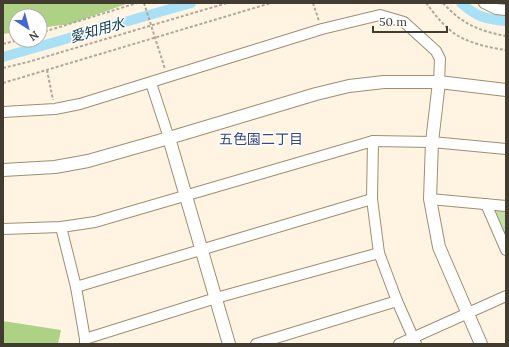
<svg xmlns="http://www.w3.org/2000/svg" width="509" height="347" viewBox="0 0 509 347" font-family="Lora,'Noto Sans JP',serif">
  <style>
    .green { fill: #c3e1a3 }
    .forest { fill: #aed285 }
    .lines { fill: none; stroke-linecap: round; stroke-linejoin: round }
    .canal { stroke: #a8e0f8; stroke-width: 10 }
    .minor-casing { stroke: #9f8e72; stroke-width: 12 }
    .tertiary-casing { stroke: #9f8e72; stroke-width: 14 }
    .path { stroke: #b1a898; stroke-width: 2; stroke-dasharray: 3 2; stroke-linecap: butt }
    .minor { stroke: #fff; stroke-width: 10 }
    .tertiary { stroke: #fff; stroke-width: 12 }
    .labels { text-anchor: middle; stroke-width: 3; stroke-linejoin: round; paint-order: stroke }
    .water-label { font-size: 14px; font-style: italic; fill: #073647; stroke: #fff }
    .neighbourhood-label { font-size: 14px; fill: #364883; stroke: #fff }
  </style>
  <rect width="100%" height="100%" fill="#fff4e2"/>
  <polygon class="green" points="490,207 506,209 506,244"/>
  <g class="forest">
    <polygon points="3,3 129,3 70,24 40,28 40,16 16,16 16,32 3,34"/>
    <polygon points="3,321 61,330 58,344 3,344"/>
  </g>
  <g class="lines">
    <g class="canal">
      <path d="M461,3C477,17 485,19 506,21"/>
      <polyline points="3,57 191,3"/>
    </g>
    <defs>
      <g id="minor">
        <polyline points="484,3 496,9 506,10"/>
        <polyline points="151,83 169,138"/>
        <polyline points="3,112 55,109 80,104 322,29 380,15 404,22 436,51 440,59 439,82"/>
        <polyline points="373,141 372,199 379,253 397,301 416,344"/>
        <polyline points="430,199 506,206"/>
        <polyline points="486,204 506,250"/>
        <polyline points="61,227 76,287 85,339 85,344"/>
        <polyline points="3,229 61,227 95,222 373,141 432,142 506,149"/>
        <polyline points="76,287 372,199"/>
        <polyline points="85,339 216,298 379,253"/>
        <polyline points="256,344 397,301"/>
        <polyline points="399,344 506,296"/>
      </g>
      <g id="tertiary">
        <polyline points="439,82 432,142 430,199 439,247 481,344"/>
        <polyline points="169,138 229,344"/>
        <polyline points="3,170 55,167 88,161 169,138 316,94 349,86 384,82 439,82 506,90"/>
      </g>
    </defs>
    <use href="#minor" class="minor-casing"/>
    <use href="#tertiary" class="tertiary-casing"/>
    <g class="path">
      <polyline points="144,3 165,69"/>
      <polyline points="313,3 319,21"/>
      <path d="M426,3C434,13 441,23 451,31C464,42 489,48 506,50"/>
      <path d="M443,3C462,24 479,31 506,36"/>
      <polyline points="40,33 137,3"/>
      <polyline points="3,44 18,40"/>
      <polyline points="3,68 28,62 227,3"/>
      <polyline points="47,70 53,100"/>
      <polyline points="3,83 271,3"/>
    </g>
    <use href="#minor" class="minor"/>
    <use href="#tertiary" class="tertiary"/>
  </g>
  <g class="labels">
    <g class="water-label">
      <text transform="translate(97 30) rotate(-16)" y="5">愛知用水</text>
    </g>
    <g class="neighbourhood-label">
      <text x="261" y="144">五色園二丁目</text>
    </g>
  </g>
  <rect width="509" height="347" fill="none" stroke="#423b2f" stroke-width="8"/>
  <g transform="translate(28 28) rotate(144)"><circle r="19" fill="#ffffff" stroke="#b3b1ac"/>
  <path d="M0-3L7 15L0 10L-7 15Z" fill="#4564d7"/>
  <text y="-6" font-size="11" font-weight="bold" text-anchor="middle" fill="#423b2f">N</text>
  </g>
  <path d="M373 26v6h74v-6" fill="none" stroke="#423b2f" stroke-width="2"/>
  <text x="379" y="26" font-size="12" fill="#423b2f" stroke="#ffffff" stroke-width="3" paint-order="stroke">50 m</text>
</svg>
